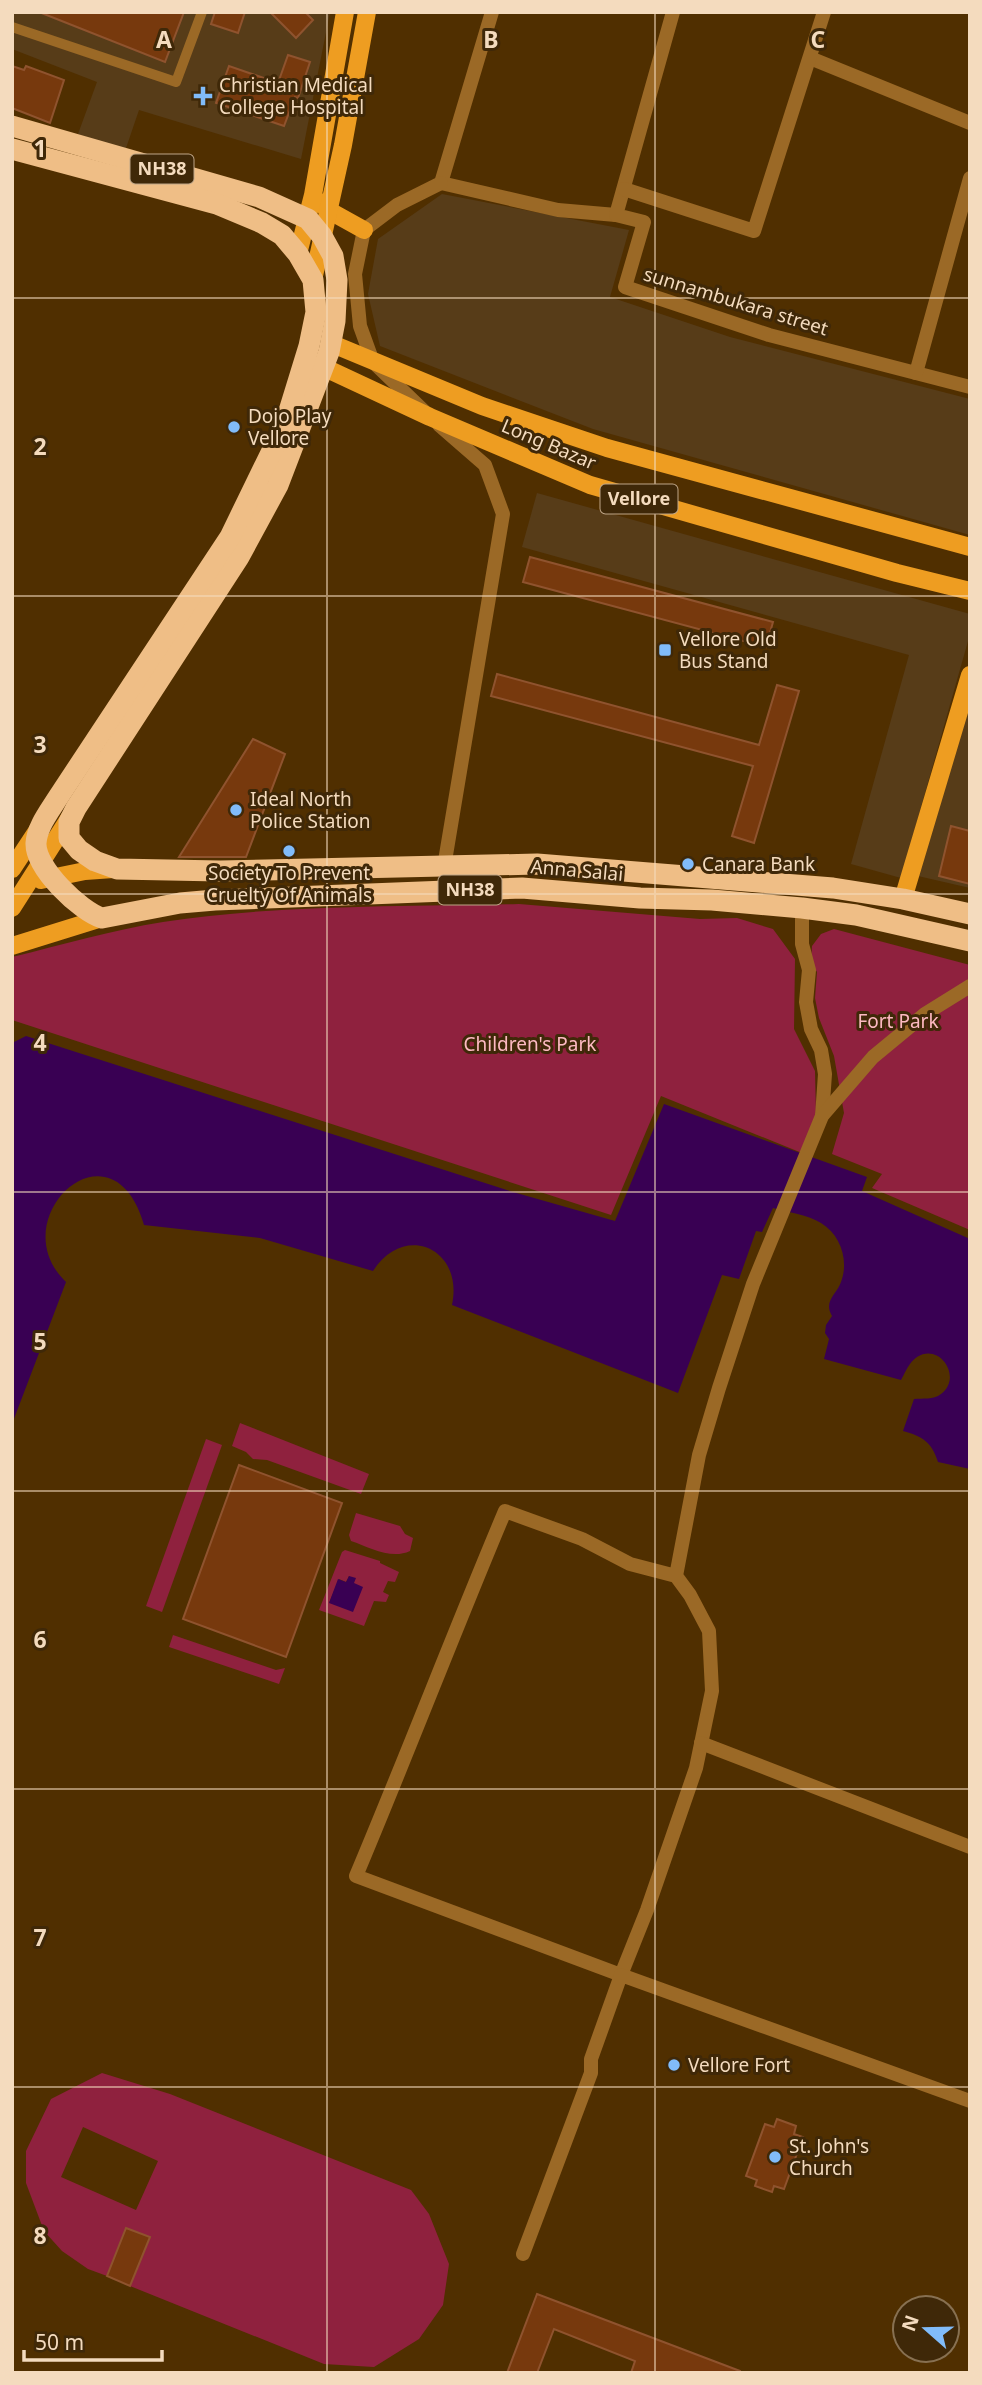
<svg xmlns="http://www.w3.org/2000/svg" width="982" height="2385" viewBox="0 0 982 2385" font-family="'Noto Sans',sans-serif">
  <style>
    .built { fill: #573c18 }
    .green { fill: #8f213e; fill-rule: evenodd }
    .water { fill: #390053 }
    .building { fill: #77390d; stroke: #8f532e; stroke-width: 2 }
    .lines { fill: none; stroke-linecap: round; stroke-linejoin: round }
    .lane { stroke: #9b6926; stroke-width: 10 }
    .street { stroke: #9b6926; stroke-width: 14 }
    .primary { stroke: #ee9d21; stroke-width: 18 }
    .highway { stroke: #efbe86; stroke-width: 21 }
    .grid { fill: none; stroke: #f4dbbe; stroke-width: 2; stroke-opacity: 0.55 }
    .poi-dot { fill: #81bcfa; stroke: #3f2808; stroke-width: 2.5 }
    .labels { text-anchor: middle; stroke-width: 6; stroke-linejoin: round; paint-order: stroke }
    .shield { fill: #3f2808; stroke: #bea587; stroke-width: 2 }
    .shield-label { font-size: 18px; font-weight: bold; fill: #f4dbbe }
    .poi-label { font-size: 19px; fill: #f4dbbe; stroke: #3f2808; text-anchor: start }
    .street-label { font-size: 19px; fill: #f4dbbe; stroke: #3f2808 }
    .park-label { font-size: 19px; fill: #fdb9c2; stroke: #3f2808 }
    .grid-label { font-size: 23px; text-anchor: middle; font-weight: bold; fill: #f4dbbe; stroke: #3f2808; stroke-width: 6; stroke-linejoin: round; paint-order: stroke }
  </style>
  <rect width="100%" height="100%" fill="#502f00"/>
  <g class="built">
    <polygon points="12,12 330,12 301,159 139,110 125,151 78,134 97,82 12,49"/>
    <polygon points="442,194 629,230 610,297 730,337 970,399 970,535 593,429 380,346 368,294 378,239"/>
    <polygon points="537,493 970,614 970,634 901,878 851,864 909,655 522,547"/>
    <polygon points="970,705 970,888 918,876"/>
  </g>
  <g class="green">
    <path d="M519,904L700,919L737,918L773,929L795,959L794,1029L815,1071L816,1114L802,1153L661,1096L611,1215L12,1020V957C62,945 112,930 163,922C281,904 401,907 519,904Z"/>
    <polygon points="834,929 970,965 970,1230 872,1188 882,1174 832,1154 844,1113 834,1056 819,1018 815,998 817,972 811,962 812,946 821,934"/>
    <polygon points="240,1423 369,1474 361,1494 267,1460 253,1459 246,1452 232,1446"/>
    <polygon points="206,1439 222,1445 162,1612 146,1606"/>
    <path d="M356,1513L400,1526L405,1534L413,1538L410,1551C391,1560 369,1547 351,1541L349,1535Z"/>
    <path d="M345,1550L380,1561V1563L399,1572L395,1582L388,1581L383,1592L389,1595L386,1602L374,1601L364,1626L319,1610L342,1552ZM349,1576L354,1583L329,1603L339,1579L346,1582Z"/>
    <polygon points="173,1635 276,1670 285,1668 279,1684 169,1647"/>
    <path d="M102,2073L170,2094L411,2190L429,2214L449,2264L443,2305L419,2339L374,2367L324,2364L130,2286L149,2237L126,2228L107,2276L88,2269L62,2251L44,2231L26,2183V2151L51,2099ZM83,2127L158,2161L136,2210L61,2177Z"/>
  </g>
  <g class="water">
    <path d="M26,1036L513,1192L615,1221L664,1104L867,1177L862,1191L970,1239V1469L938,1462C932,1442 922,1436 903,1431L914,1399C923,1398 933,1400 941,1394C963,1378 940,1342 917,1357C909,1362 905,1373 901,1380L824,1359L829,1339L825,1333L826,1325L832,1316C823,1301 837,1294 841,1282C849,1261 841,1235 821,1223C808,1215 788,1212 773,1208L762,1232L756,1231L739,1279L722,1275L678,1393L452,1305C464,1248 404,1222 373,1271L260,1238L144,1225C112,1114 0,1219 66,1282L12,1424V1043Z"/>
    <polygon points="349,1576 356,1578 354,1583 363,1587 353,1612 329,1603 338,1579 346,1582"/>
  </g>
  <g class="building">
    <polygon points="39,12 184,12 165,62"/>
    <polygon points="215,12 245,12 238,33 211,24"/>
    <polygon points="270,12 305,12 313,20 296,38"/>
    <polygon points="288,55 310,62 298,98 295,97 284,126 216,103 229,66 278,83"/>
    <polygon points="12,66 24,70 26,66 64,80 50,123 12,108"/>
    <polygon points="530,557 773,622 766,647 523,582"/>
    <polygon points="497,674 759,745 777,685 799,691 754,843 732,836 753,766 491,696"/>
    <polygon points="253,739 285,754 246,857 179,857"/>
    <polygon points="951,826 970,831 970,884 939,876"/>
    <polygon points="239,1465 342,1503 286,1657 183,1619"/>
    <polygon points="777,2119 796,2126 794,2134 803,2137 784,2189 774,2186 772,2192 755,2186 757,2180 746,2176 765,2124 774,2127"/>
    <polygon points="126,2228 150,2237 130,2286 107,2276"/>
    <polygon points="537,2294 740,2371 740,2373 631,2373 635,2361 554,2329 537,2373 507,2373"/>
  </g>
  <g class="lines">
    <polyline class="lane" points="12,27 176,82 202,12"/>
    <g class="street">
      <polyline points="492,12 441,183 558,210 616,215"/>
      <polyline points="673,12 616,215 644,222 625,287 769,335 970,387"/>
      <polyline points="810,58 970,123"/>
      <polyline points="624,189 754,231 824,12"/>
      <polyline points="916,373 970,178"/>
      <polyline points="424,411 373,362 360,326 355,274 364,230 397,205 441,183"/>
      <polyline points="439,425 485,465 503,514 444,867"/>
      <polyline points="802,908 802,944 809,970 806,1002 811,1029 821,1050 825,1074 822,1116"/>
      <path d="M676,1576L690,1595L709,1631L712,1691L696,1768L647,1910L621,1975L356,1876C407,1755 454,1632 505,1511L582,1539L630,1564L676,1576L699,1455L719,1388L753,1284L822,1116L873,1057L925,1014L970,986"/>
      <polyline points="701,1743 970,1847"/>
      <polyline points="523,2254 591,2073 591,2059 621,1975 970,2101"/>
    </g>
    <g class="primary">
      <polyline points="320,202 328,210 364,230"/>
      <polyline points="298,254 313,195 345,12"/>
      <polyline points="313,280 343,145 367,12"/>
      <polyline points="330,343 482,406 607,448 970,547"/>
      <polyline points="323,367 430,417 590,485 897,573 970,591"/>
      <polyline points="12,869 39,828"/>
      <polyline points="41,880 85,871 113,869"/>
      <polyline points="903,899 970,675"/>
      <polyline points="12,908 70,817"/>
      <polyline points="12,946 102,918"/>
    </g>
    <g class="highway">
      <polyline points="12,126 259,197 308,219 322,236 333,256 337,280 335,321 329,352 278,485 239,557 76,808 69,822 69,838 79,850 95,861 117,869 220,871 537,864 833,888 903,899 970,914"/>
      <path d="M12,149L217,204L262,223L282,235L298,254L313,280L316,312L309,346L285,424L230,537L57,799C49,812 37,827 36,843C35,868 80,911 102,918L180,903L215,900L522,888L640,898L712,900L802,908L856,915L970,941"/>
    </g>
  </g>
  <path class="grid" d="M327,12V2373M655,12V2373M12,298H970M12,596H970M12,894H970M12,1192H970M12,1491H970M12,1789H970M12,2087H970"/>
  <g class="poi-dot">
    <path d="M199.5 85.5h7v7h7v7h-7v7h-7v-7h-7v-7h7z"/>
    <circle cx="234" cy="427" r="7"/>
    <rect x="658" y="643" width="14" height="14" rx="3.5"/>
    <circle cx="236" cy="810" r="7"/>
    <circle cx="289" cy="851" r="7"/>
    <circle cx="688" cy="864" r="7"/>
    <circle cx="674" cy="2065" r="7"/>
    <circle cx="775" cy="2157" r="7"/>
  </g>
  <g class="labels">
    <g class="shield">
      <rect x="130.5" y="154.5" width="63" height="29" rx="5"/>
      <rect x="600.5" y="484.5" width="77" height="29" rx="5"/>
      <rect x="438.5" y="875.5" width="63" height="29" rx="5"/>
    </g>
    <g class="shield-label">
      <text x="162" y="175">NH38</text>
      <text x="639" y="505">Vellore</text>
      <text x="470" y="896">NH38</text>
    </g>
    <g class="poi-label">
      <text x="219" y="92">Christian Medical<tspan x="219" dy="22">College Hospital</tspan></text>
      <text x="248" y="423">Dojo Play<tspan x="248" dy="22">Vellore</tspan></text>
      <text x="679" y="646">Vellore Old<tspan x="679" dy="22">Bus Stand</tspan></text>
      <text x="250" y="806">Ideal North<tspan x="250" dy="22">Police Station</tspan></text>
      <text x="702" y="871">Canara Bank</text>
      <text x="289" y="880" text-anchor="middle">Society To Prevent<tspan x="289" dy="22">Cruelty Of Animals</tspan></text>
      <text x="688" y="2072">Vellore Fort</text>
      <text x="789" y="2153">St. John's<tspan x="789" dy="22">Church</tspan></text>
    </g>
    <g class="street-label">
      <text transform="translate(736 301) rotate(17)" y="7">sunnambukara street</text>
      <text transform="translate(549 444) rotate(23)" y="7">Long Bazar</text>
      <text transform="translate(577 870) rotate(5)" y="7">Anna Salai</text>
    </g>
    <g class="park-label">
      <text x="898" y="1028">Fort Park</text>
      <text x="530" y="1051">Children's Park</text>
    </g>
  </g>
  <g class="grid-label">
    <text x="164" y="48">A</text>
    <text x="491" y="48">B</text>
    <text x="818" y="48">C</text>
    <text x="40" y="157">1</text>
    <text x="40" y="455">2</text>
    <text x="40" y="753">3</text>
    <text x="40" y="1051">4</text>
    <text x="40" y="1350">5</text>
    <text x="40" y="1648">6</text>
    <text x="40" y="1946">7</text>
    <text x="40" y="2244">8</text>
  </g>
  <rect width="982" height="2385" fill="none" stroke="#f4dbbe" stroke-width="28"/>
  <g transform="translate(926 2329) rotate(290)"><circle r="33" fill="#3f2808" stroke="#877051" stroke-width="2"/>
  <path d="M0-5L12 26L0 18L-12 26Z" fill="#81bcfa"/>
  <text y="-10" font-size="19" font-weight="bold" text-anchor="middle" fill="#f4dbbe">N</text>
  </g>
  <path d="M24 2350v10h138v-10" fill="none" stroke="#f4dbbe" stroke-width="3.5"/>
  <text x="35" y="2350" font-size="21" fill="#f4dbbe" stroke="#3f2808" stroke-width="5" paint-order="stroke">50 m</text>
</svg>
